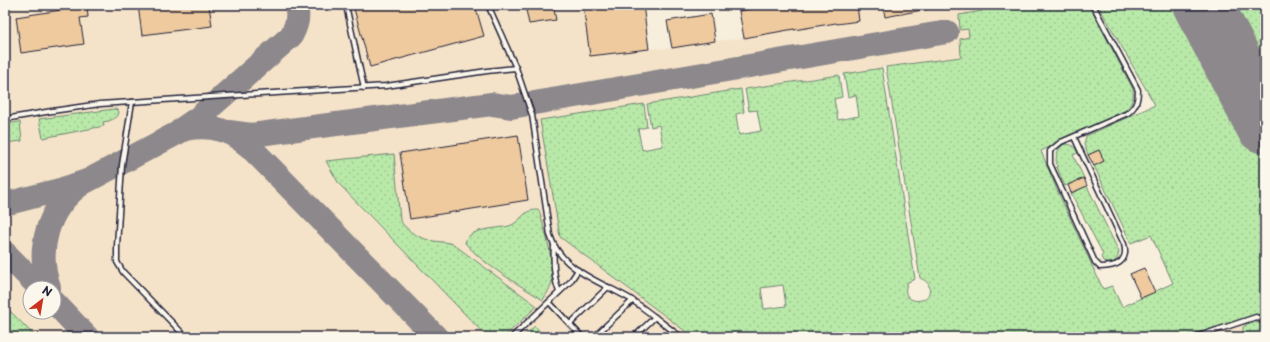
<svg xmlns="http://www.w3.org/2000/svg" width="1270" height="342" viewBox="0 0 1270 342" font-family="'Playpen Sans',sans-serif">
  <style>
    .built { fill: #f5e3c9; fill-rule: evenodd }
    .grass { fill: url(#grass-dots); stroke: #6e8672; fill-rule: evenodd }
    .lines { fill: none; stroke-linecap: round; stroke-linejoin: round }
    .taxiway { stroke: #8d888c; stroke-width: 24 }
    .runway { stroke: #8d888c; stroke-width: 60 }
    .building { fill: #eeca9e; stroke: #22223b }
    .service-casing { stroke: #22223b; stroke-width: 7 }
    .service { stroke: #fbf7ec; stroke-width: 4 }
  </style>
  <defs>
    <pattern id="grass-dots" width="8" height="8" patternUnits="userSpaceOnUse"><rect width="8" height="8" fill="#b9e9a8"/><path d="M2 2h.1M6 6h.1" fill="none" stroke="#9fc892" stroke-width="1.8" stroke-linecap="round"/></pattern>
  </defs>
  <rect width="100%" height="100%" fill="#f8eedc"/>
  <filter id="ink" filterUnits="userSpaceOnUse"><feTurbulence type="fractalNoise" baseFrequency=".025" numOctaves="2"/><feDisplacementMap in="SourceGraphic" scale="8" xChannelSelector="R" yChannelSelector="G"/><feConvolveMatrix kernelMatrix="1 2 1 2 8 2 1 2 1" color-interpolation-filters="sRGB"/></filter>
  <g filter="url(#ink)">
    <g class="built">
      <path d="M5,5H583L590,56L649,49L672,48L715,41L744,38L787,30L859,21L857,5H883L885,17L907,14L906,5L920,10L942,7V5H982L983,11L960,30L968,29L969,38L960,39L961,57L886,67L540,120L560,237L693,337H5ZM30,288H54V312H30Z"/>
      <polygon points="1265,305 1265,337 1160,337"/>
    </g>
    <g class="grass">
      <path d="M982,5H1089L1133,89C1134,98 1132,103 1126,110L1041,151L1057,190L1103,289L1112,286L1122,307L1173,283L1151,235L1131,243L1094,166L1104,161L1099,150L1088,155L1084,144L1086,136L1155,105L1098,5H1189L1265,149V316L1261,314L1183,337H693L560,237L540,120L644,104L647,127L638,129L642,150L663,146L659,125L651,127L647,104L741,89L744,112L736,114L739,135L761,131L757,110L749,111L745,89L839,75L842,97L834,99L838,120L859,116L856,95L848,97L844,74L882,68L915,279L908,282C896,305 934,307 929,286C928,282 924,280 920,278L886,67L961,57L960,39L969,37L968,29L960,30L959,15L982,11ZM783,285L786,306L764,309L761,288Z"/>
      <polygon points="1218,5 1265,5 1265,95"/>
      <polygon points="114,109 118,110 119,113 117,117 109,121 103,122 104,126 43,138 39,119"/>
      <polygon points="20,122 22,141 5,143 5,124"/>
      <path d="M1064,144C1072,144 1074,146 1078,153L1073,155L1084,178L1065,186C1059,172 1049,156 1064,144Z"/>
      <path d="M394,154L400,220C407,232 421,239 434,241C441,242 447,242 453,244L537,306L504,337H487L339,184L326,161Z"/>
      <path d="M1087,186L1119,252C1118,258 1116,261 1111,264L1103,261L1101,257L1103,254L1071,193Z"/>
      <path d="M539,210C545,232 556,264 551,286C549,291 545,296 543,300C517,283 486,267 465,243C467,228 497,229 509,226C516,224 521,217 526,213C530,210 535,210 539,210Z"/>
      <polygon points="5,306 36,337 5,337"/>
      <polygon points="1254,322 1262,324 1265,327 1265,337 1245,337 1243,332 1243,327 1247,324"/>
      <polygon points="535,326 545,337 523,337"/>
    </g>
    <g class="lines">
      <g class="taxiway">
        <path d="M182,129L198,118L291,36C297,25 299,17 296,5"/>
        <polyline points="229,132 251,135 492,104 511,107 947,32"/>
        <path d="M5,204L63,189L87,181L185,129C213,124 230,130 251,148L436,337"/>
        <polyline points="5,253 40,288"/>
        <path d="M49,288C36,250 47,209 80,185"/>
        <polyline points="54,302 87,337"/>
      </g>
      <polyline class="runway" points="1203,5 1265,124"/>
    </g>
    <g class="building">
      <polygon points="138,5 209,5 212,26 142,35"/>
      <polygon points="353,5 475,5 484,36 370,67"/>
      <polygon points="525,5 553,5 556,20 529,24"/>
      <polygon points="583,5 643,5 649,49 590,56"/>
      <polygon points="772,5 857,5 859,21 837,24 836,23 794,30 794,29 744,38 739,11"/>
      <polygon points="883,5 927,5 928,9 885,17"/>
      <polygon points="87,6 88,17 80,18 84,44 21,53 16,17"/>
      <polygon points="711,14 715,41 672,48 667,21"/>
      <polygon points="518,135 528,200 410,219 400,153"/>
      <polygon points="1099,150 1104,161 1094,166 1088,155"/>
      <polygon points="1084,178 1087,186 1071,193 1068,185"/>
      <polygon points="1144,268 1155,292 1141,298 1130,274"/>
    </g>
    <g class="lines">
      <defs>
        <g id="service">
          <polyline points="348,5 347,10 364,88"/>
          <path d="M488,5L516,68L532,115L550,235C561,271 602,282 632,300C649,312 665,325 681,337"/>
          <polyline points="132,102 122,165 117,246 117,262 123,272 186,337"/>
          <polyline points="5,119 52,111 100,104 386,86 487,71 516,68"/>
          <path d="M1074,137L1124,244C1129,262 1116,267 1100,267L1095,262L1050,164V151L1061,142L1128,113C1136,107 1138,100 1138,90L1093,5"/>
          <path d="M554,246C553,261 554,279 559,292"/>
          <polyline points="549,302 582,337"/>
          <polyline points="570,324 608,287"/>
          <polyline points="512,337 570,282 578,270"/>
          <polyline points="594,337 632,301"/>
          <polyline points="634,337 655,317"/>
          <polyline points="1196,337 1256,317 1265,322"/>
        </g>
      </defs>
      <use href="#service" class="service-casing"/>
      <use href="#service" class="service"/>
    </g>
  </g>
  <rect width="1270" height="342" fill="none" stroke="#fbf7ec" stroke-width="20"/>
  <rect x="10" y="10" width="1250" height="322" fill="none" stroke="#22223b" stroke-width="1.5" filter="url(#ink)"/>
  <g transform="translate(42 300) rotate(31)"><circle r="19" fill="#fbf7ec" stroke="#a4a2a5"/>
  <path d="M0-3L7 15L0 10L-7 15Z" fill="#c8321e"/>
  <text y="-6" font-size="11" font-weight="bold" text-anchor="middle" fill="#22223b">N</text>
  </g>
</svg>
